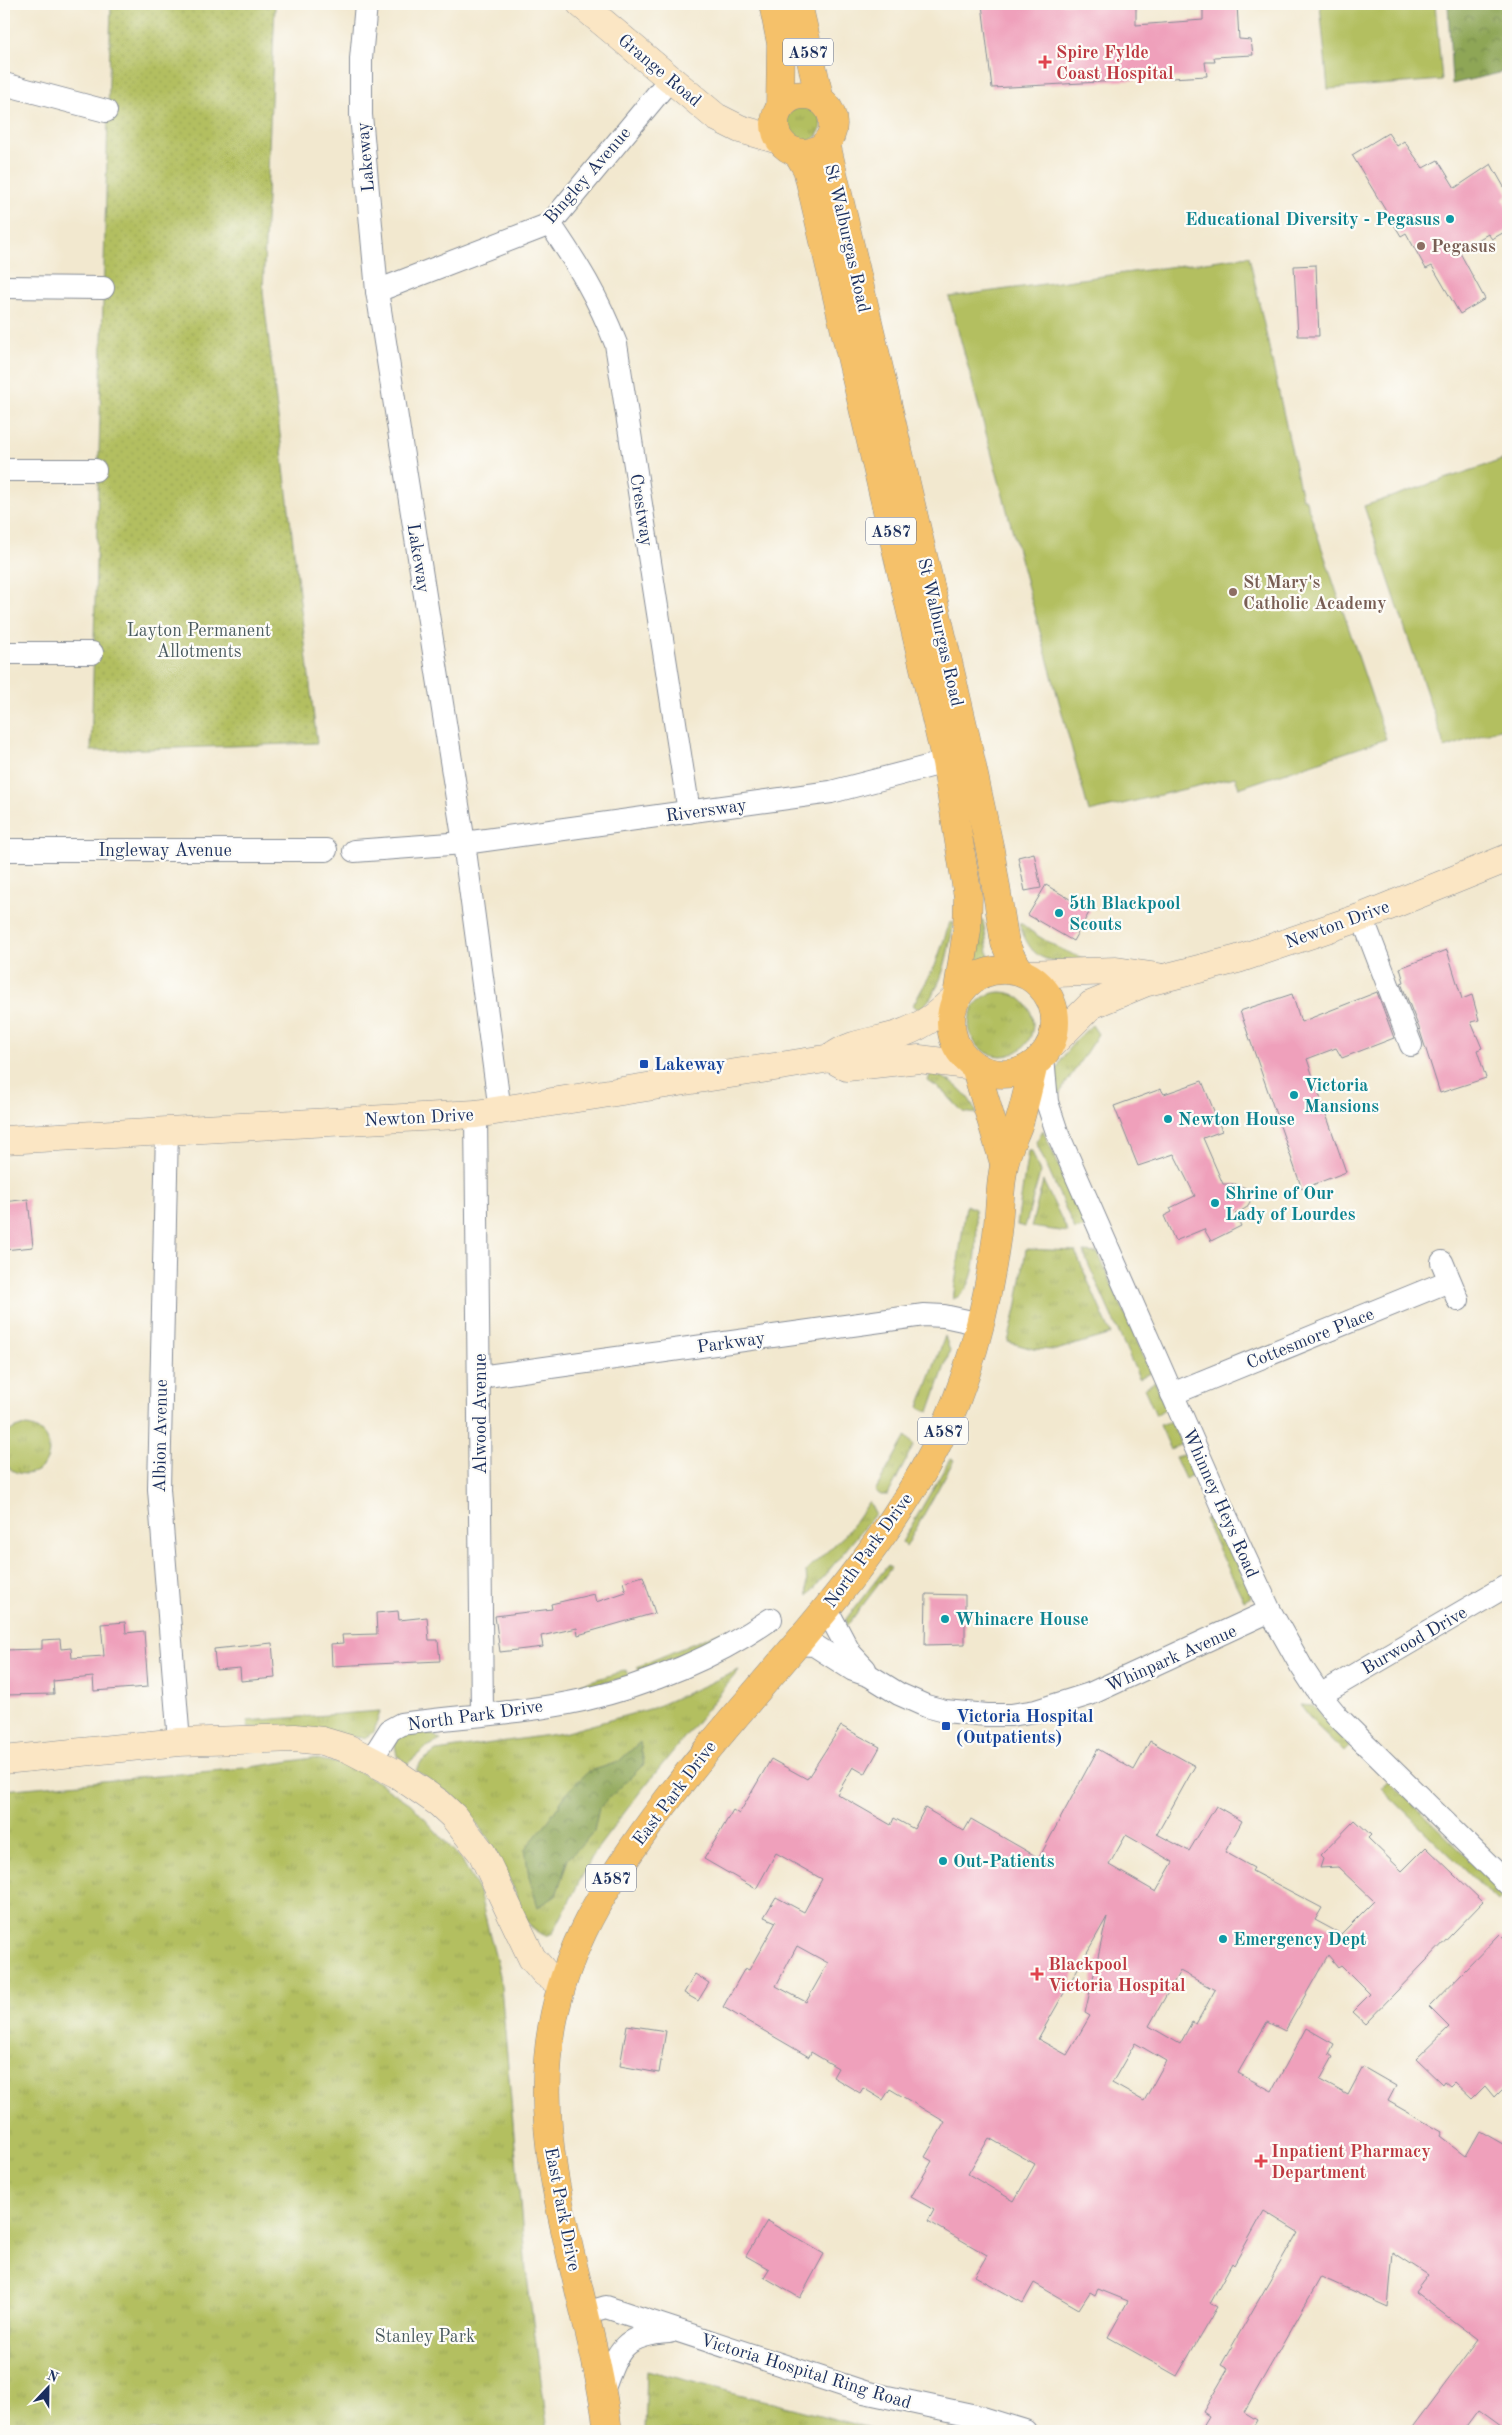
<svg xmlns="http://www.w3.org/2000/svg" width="1512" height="2435" viewBox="0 0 1512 2435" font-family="'Old Standard TT',serif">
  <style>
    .grass { fill: url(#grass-tufts); stroke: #677760 }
    .forest { fill: url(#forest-crowns); stroke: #546a5a }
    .garden { fill: url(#garden-dots); stroke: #677760 }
    .pitch { fill: #b3bf61; stroke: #677760 }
    .building { fill: #efa0bb; fill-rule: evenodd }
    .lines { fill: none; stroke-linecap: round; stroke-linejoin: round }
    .street-casing { stroke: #868c96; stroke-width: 24 }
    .secondary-casing { stroke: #868c96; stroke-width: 29 }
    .primary-casing { stroke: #868c96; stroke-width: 29 }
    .street { stroke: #fff; stroke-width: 22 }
    .secondary { stroke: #fbe6c4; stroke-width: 28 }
    .primary { stroke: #f5c16b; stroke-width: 28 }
    .health-dot { fill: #e0444e; stroke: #fdfcf7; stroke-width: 2 }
    .culture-dot { fill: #0f9aa8; stroke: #fdfcf7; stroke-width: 2 }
    .education-dot { fill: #8d6e63; stroke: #fdfcf7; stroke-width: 2 }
    .transit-dot { fill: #1a4fb4; stroke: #fdfcf7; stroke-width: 2 }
    .labels { text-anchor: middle; stroke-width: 4.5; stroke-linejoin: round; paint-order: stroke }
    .shield { fill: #fdfcf7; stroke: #5f6c8c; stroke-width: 1 }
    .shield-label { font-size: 16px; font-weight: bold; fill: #1b2f5e }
    .health-label { font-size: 18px; font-weight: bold; fill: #be3a42; stroke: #fdfcf7; text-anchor: start }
    .street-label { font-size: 18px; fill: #1b2f5e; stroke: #fdfcf7 }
    .culture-label { font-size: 18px; font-weight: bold; fill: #0d838f; stroke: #fdfcf7; text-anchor: start }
    .education-label { font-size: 18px; font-weight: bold; fill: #785e54; stroke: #fdfcf7; text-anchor: start }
    .park-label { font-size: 18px; fill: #495a5f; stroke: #fdfcf7 }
    .transit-label { font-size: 18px; font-weight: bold; fill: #164399; stroke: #fdfcf7; text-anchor: start }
  </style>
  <defs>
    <pattern id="grass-tufts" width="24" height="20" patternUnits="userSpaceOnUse" patternTransform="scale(1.25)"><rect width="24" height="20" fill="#b3bf61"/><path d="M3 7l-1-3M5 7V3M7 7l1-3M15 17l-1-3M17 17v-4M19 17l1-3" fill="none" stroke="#99a457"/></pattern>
    <pattern id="forest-crowns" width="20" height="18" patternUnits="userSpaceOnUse" patternTransform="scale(1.25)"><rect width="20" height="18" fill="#8ea657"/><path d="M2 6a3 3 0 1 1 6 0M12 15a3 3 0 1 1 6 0" fill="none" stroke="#73884b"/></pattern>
    <pattern id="garden-dots" width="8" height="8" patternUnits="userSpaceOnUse" patternTransform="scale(1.25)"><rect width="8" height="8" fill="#b3bf61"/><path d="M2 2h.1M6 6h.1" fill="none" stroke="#99a457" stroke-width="1.8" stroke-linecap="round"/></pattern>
  </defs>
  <rect width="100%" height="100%" fill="#fdfcf7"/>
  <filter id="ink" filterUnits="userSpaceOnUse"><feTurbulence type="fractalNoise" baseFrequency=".02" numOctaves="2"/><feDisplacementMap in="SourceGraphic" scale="10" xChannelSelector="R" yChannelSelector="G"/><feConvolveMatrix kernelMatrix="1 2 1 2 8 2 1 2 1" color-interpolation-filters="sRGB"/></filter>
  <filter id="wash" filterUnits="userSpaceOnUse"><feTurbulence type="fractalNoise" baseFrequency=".0096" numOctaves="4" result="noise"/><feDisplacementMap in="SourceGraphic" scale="20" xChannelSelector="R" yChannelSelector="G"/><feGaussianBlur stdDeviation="1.12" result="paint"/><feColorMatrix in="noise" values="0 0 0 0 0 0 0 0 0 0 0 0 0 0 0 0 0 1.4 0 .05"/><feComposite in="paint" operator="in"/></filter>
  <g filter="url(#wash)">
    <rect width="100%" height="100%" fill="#f2e8cf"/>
    <g class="grass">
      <circle cx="803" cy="124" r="18"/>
      <polygon points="977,920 983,920 989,958 972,965"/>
      <path d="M950,922L954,923C947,953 944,990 919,1010L913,1005L935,966Z"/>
      <path d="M1019,924H1022C1042,941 1067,953 1091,961C1050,961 1034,967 1019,924Z"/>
      <circle cx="1001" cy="1024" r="32"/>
      <path d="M1092,1025L1098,1034L1056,1099C1056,1092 1054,1083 1056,1075C1059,1055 1078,1038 1092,1025Z"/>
      <path d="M931,1072C953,1081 968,1092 977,1114L963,1112L943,1091L928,1081Z"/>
      <polygon points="1043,1130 1086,1227 1075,1230 1036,1142"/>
      <polygon points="1028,1151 1032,1151 1040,1173 1025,1227 1017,1225"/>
      <polygon points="1043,1181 1068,1232 1031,1227"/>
      <path d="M966,1205L975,1209C978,1232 980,1291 953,1299Z"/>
      <polygon points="1026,1249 1075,1251 1111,1334 1056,1350 1033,1349 1008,1342 1016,1309"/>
      <polygon points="1083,1252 1098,1253 1151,1373 1139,1378"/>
      <polygon points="945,1336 950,1351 929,1412 919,1407"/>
      <polygon points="1155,1382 1166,1408 1156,1415 1144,1388"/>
      <polygon points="1172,1421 1181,1444 1171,1450 1160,1425"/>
      <circle cx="25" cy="1450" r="24"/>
      <polygon points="906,1436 914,1445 888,1495 881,1495 875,1491"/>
      <polygon points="1187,1454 1195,1473 1185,1479 1175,1457"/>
      <polygon points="950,1459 954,1460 906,1547 902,1542"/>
      <polygon points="869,1501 875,1514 808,1596 806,1571 846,1534"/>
      <polygon points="1214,1515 1250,1590 1251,1597 1244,1601 1204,1519"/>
      <polygon points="887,1566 891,1568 846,1627 846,1619"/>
      <polygon points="725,1630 725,1636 640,1672 637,1667"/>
      <polygon points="627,1670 629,1676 583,1689 581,1684"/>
      <polygon points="739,1670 640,1792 594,1853 553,1933 546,1936 534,1930 525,1919 514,1889 488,1838 454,1797 416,1770 421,1762 436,1751 563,1733 653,1708"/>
      <polygon points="1300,1705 1313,1706 1351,1745 1344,1752 1313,1722"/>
      <polygon points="380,1711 374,1732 364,1738 248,1727 247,1721"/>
      <polygon points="423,1728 441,1740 427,1747 407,1764 397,1756 395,1745 401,1734"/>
      <polygon points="312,1758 346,1765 378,1782 411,1804 462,1860 479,1892 500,1975 526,2270 548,2431 4,2431 4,1790 244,1768"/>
      <polygon points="1388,1780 1497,1886 1502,1898 1498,1902 1381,1788"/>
      <polygon points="647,2370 881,2431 645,2431"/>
    </g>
    <g class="forest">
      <polygon points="1448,4 1508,4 1508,71 1452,84"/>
      <polygon points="640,1742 644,1764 599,1808 594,1831 568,1859 556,1896 538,1907 529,1877 525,1849 549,1820 568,1791 588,1772 618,1762"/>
    </g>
    <polygon class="garden" points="111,4 275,6 263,292 317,743 91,751"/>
    <g class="pitch">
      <polygon points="1320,4 1435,4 1442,80 1328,89"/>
      <polygon points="1249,256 1302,498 1305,498 1386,739 1239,788 1235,777 1089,812 949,297"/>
      <polygon points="1508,458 1508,726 1445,748 1364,506"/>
    </g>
    <g id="blocks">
      <g class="building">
        <polygon points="982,4 1136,4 1136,25 1203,20 1203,5 1237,4 1239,39 1251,40 1253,55 1214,57 1215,62 1205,62 1207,76 992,88"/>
        <polygon points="1388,133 1397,146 1404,141 1423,168 1438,160 1455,188 1491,164 1508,194 1503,199 1508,209 1508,230 1492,239 1488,234 1459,251 1485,299 1460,314 1432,266 1426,269 1406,233 1401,236 1352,155"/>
        <polygon points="1316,265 1319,336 1298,336 1294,266"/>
        <polygon points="1034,853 1041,888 1025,891 1018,857"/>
        <polygon points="1046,885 1090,911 1073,941 1028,915"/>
        <polygon points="1447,950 1462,999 1472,995 1479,1020 1471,1022 1482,1048 1477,1050 1486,1078 1440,1093 1419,1028 1401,983 1404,982 1400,968"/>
        <polygon points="1377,992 1394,1038 1342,1058 1336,1048 1307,1059 1346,1172 1302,1189 1240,1011 1292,994 1301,1022"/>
        <polygon points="1202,1081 1222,1131 1203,1138 1223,1184 1235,1184 1246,1188 1249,1193 1250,1202 1246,1208 1235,1214 1241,1226 1211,1241 1204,1229 1175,1241 1164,1216 1172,1212 1170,1208 1195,1196 1174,1154 1138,1166 1114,1106 1161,1089 1164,1094"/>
        <polygon points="28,1199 33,1247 4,1250 4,1202"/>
        <polygon points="643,1576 655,1613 578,1635 577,1628 541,1636 543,1647 500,1652 495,1616 552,1609 551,1604 594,1594 596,1602 626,1592 623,1582"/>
        <polygon points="926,1594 965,1595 965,1644 925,1645"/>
        <polygon points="398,1611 399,1620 427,1617 429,1640 438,1640 440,1661 332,1666 331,1644 343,1643 342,1635 377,1634 376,1613"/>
        <polygon points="125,1622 126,1633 144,1631 148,1687 94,1691 93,1677 53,1681 54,1694 4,1695 4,1650 42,1649 42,1640 60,1639 61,1649 71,1648 72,1658 104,1656 101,1624"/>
        <polygon points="272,1643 275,1678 241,1681 240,1668 216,1670 214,1649"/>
        <path d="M841,1726L880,1747L865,1774L853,1767L837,1794L891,1825L894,1818L914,1829L925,1808L964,1831L971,1819L1039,1858L1098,1749L1134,1770L1150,1741L1195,1766L1157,1834L1189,1851L1216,1806L1242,1821L1225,1852L1254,1868L1252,1871L1322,1908L1315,1920L1341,1934L1374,1901L1338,1867L1320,1868L1323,1859L1320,1856L1355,1820L1371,1835L1368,1838L1402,1871L1426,1847L1483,1902L1365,2024L1352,2012L1370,1994L1341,1965L1338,1967L1328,1955L1285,2031L1267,2022L1238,2073L1272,2091L1306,2028L1334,2044L1329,2054L1333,2057L1320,2080L1348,2095L1363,2067L1396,2086L1388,2101L1442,2132L1440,2136L1466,2156L1480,2131L1508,2147V2431H1504L1478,2412L1464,2431H1410L1478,2340L1415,2292L1428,2275L1393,2252L1388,2307L1321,2277L1244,2412L1257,2420L1251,2431H1200L1209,2416L1203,2412L1228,2369L1221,2365L1298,2232L1264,2211L1234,2265L1232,2263L1210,2303L1217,2307L1177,2376L1108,2337L1128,2301L1098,2289L1095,2295L1090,2292L1079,2309L1034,2283L1023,2303L975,2276L987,2255L928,2221L934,2210L911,2197L932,2161L925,2157L945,2122L890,2089L883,2100L863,2088L860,2093L833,2077L838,2068L811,2052L809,2057L723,2007L745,1968L749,1970L776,1922L764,1917L776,1897L804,1912L822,1879L776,1853L756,1889L704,1859L733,1810L739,1814L771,1759L807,1779ZM1126,1835L1173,1862L1156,1892L1109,1865ZM1107,1917L1085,2013L1090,2016L1067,2055L1038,2039ZM797,1946L828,1963L806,2002L776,1986ZM1180,1971L1215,1990L1196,2024L1192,2022L1180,2044L1149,2026ZM1135,2043L1166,2061L1144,2101L1112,2083ZM989,2138L1035,2164L1014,2201L968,2174Z"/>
        <polygon points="1500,1934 1508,1942 1508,2083 1494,2097 1485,2086 1472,2099 1454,2082 1450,2086 1444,2081 1442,2084 1416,2059 1449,2027 1429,2007"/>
        <polygon points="695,1974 709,1983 698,2001 684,1993"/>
        <polygon points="627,2025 666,2031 659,2073 620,2066"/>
        <polygon points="767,2221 824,2254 800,2298 764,2277 769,2269 746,2256"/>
      </g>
    </g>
  </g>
  <g filter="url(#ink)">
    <use href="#blocks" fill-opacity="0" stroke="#868c96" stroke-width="1"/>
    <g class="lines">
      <defs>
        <g id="street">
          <polyline points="366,4 361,59 361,115 377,291 464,843 500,1111"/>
          <polyline points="4,84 106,111"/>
          <path d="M550,224C578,265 598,297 616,344L689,812"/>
          <polyline points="4,287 103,288"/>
          <polyline points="377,291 550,224 670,79"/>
          <polyline points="4,470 95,470"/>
          <polyline points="4,653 92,653"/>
          <polyline points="4,850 326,850"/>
          <polyline points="354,851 464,843 831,792 946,762"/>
          <polyline points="1362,917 1411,1045"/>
          <polyline points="1043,1056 1047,1102 1057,1132 1225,1514 1270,1611 1301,1666 1320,1695 1338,1717 1508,1884"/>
          <polyline points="476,1114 482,1714"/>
          <polyline points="167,1130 159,1489 179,1742"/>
          <polyline points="1442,1262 1458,1300"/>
          <polyline points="480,1377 924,1315 944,1316 981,1324"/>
          <polyline points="1172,1394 1449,1281"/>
          <polyline points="826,1608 850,1653 865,1669"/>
          <polyline points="796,1644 814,1645 853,1670 870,1676 899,1694 926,1706 945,1711 987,1715 1011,1715 1036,1711 1090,1694 1270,1611"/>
          <polyline points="1320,1695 1508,1585"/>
          <path d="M371,1760L390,1730L401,1724C461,1716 524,1713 583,1700C648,1685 717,1657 771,1619"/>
          <polyline points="585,2313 606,2307 864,2392 976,2416 1025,2431"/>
          <path d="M603,2391C618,2350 622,2335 669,2332"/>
        </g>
        <g id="secondary">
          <polyline points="581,4 716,117 740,129 779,140"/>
          <polyline points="1025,974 1116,971 1158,977"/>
          <polyline points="1050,1046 1091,1005 1144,983 1238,959 1362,917 1508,858"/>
          <polyline points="831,1058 847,1067 919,1059 975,1066"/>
          <path d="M4,1140L476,1114L831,1058C854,1040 878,1043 903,1033C926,1024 940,1013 957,996"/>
          <polyline points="4,1760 179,1742 295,1738 322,1741 349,1749 397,1774 439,1803 453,1816 482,1853 532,1958 545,1973 562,1985"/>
        </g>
        <g id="primary">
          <polyline points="773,4 781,43 780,108"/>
          <polyline points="798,4 820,100"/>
          <circle cx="804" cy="124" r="29"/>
          <polyline points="826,143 966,738 990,850 1005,943 1011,957 1021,972"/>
          <polyline points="797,152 807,169 946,762 968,897 967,930 957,996"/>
          <circle cx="1003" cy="1022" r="52"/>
          <polyline points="975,1066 1004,1163"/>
          <path d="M608,2431C593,2309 537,2182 548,2058C556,1963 599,1893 654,1818C739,1701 851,1598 923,1471C963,1401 985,1320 996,1241C1000,1216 999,1190 1004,1166C1006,1151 1014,1137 1019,1123C1025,1104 1029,1084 1034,1064"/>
        </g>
      </defs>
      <use href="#street" class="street-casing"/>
      <use href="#secondary" class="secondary-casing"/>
      <use href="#primary" class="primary-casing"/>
      <use href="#street" class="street"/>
      <use href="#secondary" class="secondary"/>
      <use href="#primary" class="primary"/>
    </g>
  </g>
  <g class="health-dot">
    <path d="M1042.5 54.5h5v5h5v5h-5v5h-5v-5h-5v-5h5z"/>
    <path d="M1034.5 1966.5h5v5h5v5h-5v5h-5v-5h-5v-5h5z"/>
    <path d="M1258.5 2153.5h5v5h5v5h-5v5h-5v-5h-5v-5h5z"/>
  </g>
  <g class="culture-dot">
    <circle cx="1450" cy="219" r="5"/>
    <circle cx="1059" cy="913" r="5"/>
    <circle cx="1294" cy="1095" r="5"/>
    <circle cx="1168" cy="1119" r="5"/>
    <circle cx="1215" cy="1203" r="5"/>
    <circle cx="945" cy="1619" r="5"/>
    <circle cx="943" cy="1861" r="5"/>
    <circle cx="1223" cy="1939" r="5"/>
  </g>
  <g class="education-dot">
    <circle cx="1421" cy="246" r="5"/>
    <circle cx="1233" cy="592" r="5"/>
  </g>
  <g class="transit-dot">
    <rect x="639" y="1059" width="10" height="10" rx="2.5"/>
    <rect x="941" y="1721" width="10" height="10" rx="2.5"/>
  </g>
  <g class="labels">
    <g class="shield">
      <rect x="783" y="38.5" width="50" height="27" rx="4"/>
      <rect x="866" y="517.5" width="50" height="27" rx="4"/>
      <rect x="918" y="1417.5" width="50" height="27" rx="4"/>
      <rect x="586" y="1864.5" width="50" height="27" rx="4"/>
    </g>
    <g class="shield-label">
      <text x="808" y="58">A587</text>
      <text x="891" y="537">A587</text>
      <text x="943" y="1437">A587</text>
      <text x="611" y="1884">A587</text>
    </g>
    <g class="health-label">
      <text x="1056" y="58">Spire Fylde<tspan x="1056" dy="21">Coast Hospital</tspan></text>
      <text x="1048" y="1970">Blackpool<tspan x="1048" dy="21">Victoria Hospital</tspan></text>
      <text x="1271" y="2157">Inpatient Pharmacy<tspan x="1271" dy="21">Department</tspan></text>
    </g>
    <g class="street-label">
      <text transform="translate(660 70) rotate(40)" y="6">Grange Road</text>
      <text transform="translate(365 157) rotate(-95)" y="6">Lakeway</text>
      <text transform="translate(587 175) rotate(-49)" y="6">Bingley Avenue</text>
      <text transform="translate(848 238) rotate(77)" y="6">St Walburgas Road</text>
      <text transform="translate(642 510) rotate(81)" y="6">Crestway</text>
      <text transform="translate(419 558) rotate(81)" y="6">Lakeway</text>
      <text transform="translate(941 632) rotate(77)" y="6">St Walburgas Road</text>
      <text transform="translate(706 810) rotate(-8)" y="6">Riversway</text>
      <text x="165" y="856">Ingleway Avenue</text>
      <text transform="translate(1337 924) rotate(-20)" y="6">Newton Drive</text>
      <text transform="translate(419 1117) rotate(-3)" y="6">Newton Drive</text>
      <text transform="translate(1310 1338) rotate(-22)" y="6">Cottesmore Place</text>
      <text transform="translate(731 1342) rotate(-8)" y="6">Parkway</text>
      <text transform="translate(480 1414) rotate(-90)" y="6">Alwood Avenue</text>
      <text transform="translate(160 1436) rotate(-89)" y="6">Albion Avenue</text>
      <text transform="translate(1221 1503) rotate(66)" y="6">Whinney Heys Road</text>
      <text transform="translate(868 1550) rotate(-54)" y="6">North Park Drive</text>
      <text transform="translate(1414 1640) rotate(-30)" y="6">Burwood Drive</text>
      <text transform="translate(1171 1658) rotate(-24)" y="6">Whinpark Avenue</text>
      <text transform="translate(475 1715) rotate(-8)" y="6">North Park Drive</text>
      <text transform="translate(674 1793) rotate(-53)" y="6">East Park Drive</text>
      <text transform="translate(563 2209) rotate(79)" y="6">East Park Drive</text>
      <text transform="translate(806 2371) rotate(17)" y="6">Victoria Hospital Ring Road</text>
    </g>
    <g class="culture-label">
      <text x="1440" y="225" text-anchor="end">Educational Diversity - Pegasus</text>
      <text x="1069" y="909">5th Blackpool<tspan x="1069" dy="21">Scouts</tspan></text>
      <text x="1304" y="1091">Victoria<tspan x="1304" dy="21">Mansions</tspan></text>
      <text x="1178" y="1125">Newton House</text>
      <text x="1225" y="1199">Shrine of Our<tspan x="1225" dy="21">Lady of Lourdes</tspan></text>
      <text x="955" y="1625">Whinacre House</text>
      <text x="953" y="1867">Out-Patients</text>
      <text x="1233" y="1945">Emergency Dept</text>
    </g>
    <g class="education-label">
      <text x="1431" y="252">Pegasus</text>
      <text x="1243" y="588">St Mary's<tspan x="1243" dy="21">Catholic Academy</tspan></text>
    </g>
    <g class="park-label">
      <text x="199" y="636">Layton Permanent<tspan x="199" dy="21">Allotments</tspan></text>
      <text x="425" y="2342">Stanley Park</text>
    </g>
    <g class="transit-label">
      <text x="654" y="1070">Lakeway</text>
      <text x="956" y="1722">Victoria Hospital<tspan x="956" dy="21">(Outpatients)</tspan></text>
    </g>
  </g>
  <rect width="1512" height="2435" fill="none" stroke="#fdfcf7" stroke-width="20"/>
  <g transform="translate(48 2388) rotate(22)" stroke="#fdfcf7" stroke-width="4" paint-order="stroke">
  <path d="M0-4L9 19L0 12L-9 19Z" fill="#1b2f5e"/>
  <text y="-8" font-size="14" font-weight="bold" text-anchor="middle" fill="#1b2f5e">N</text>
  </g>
</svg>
